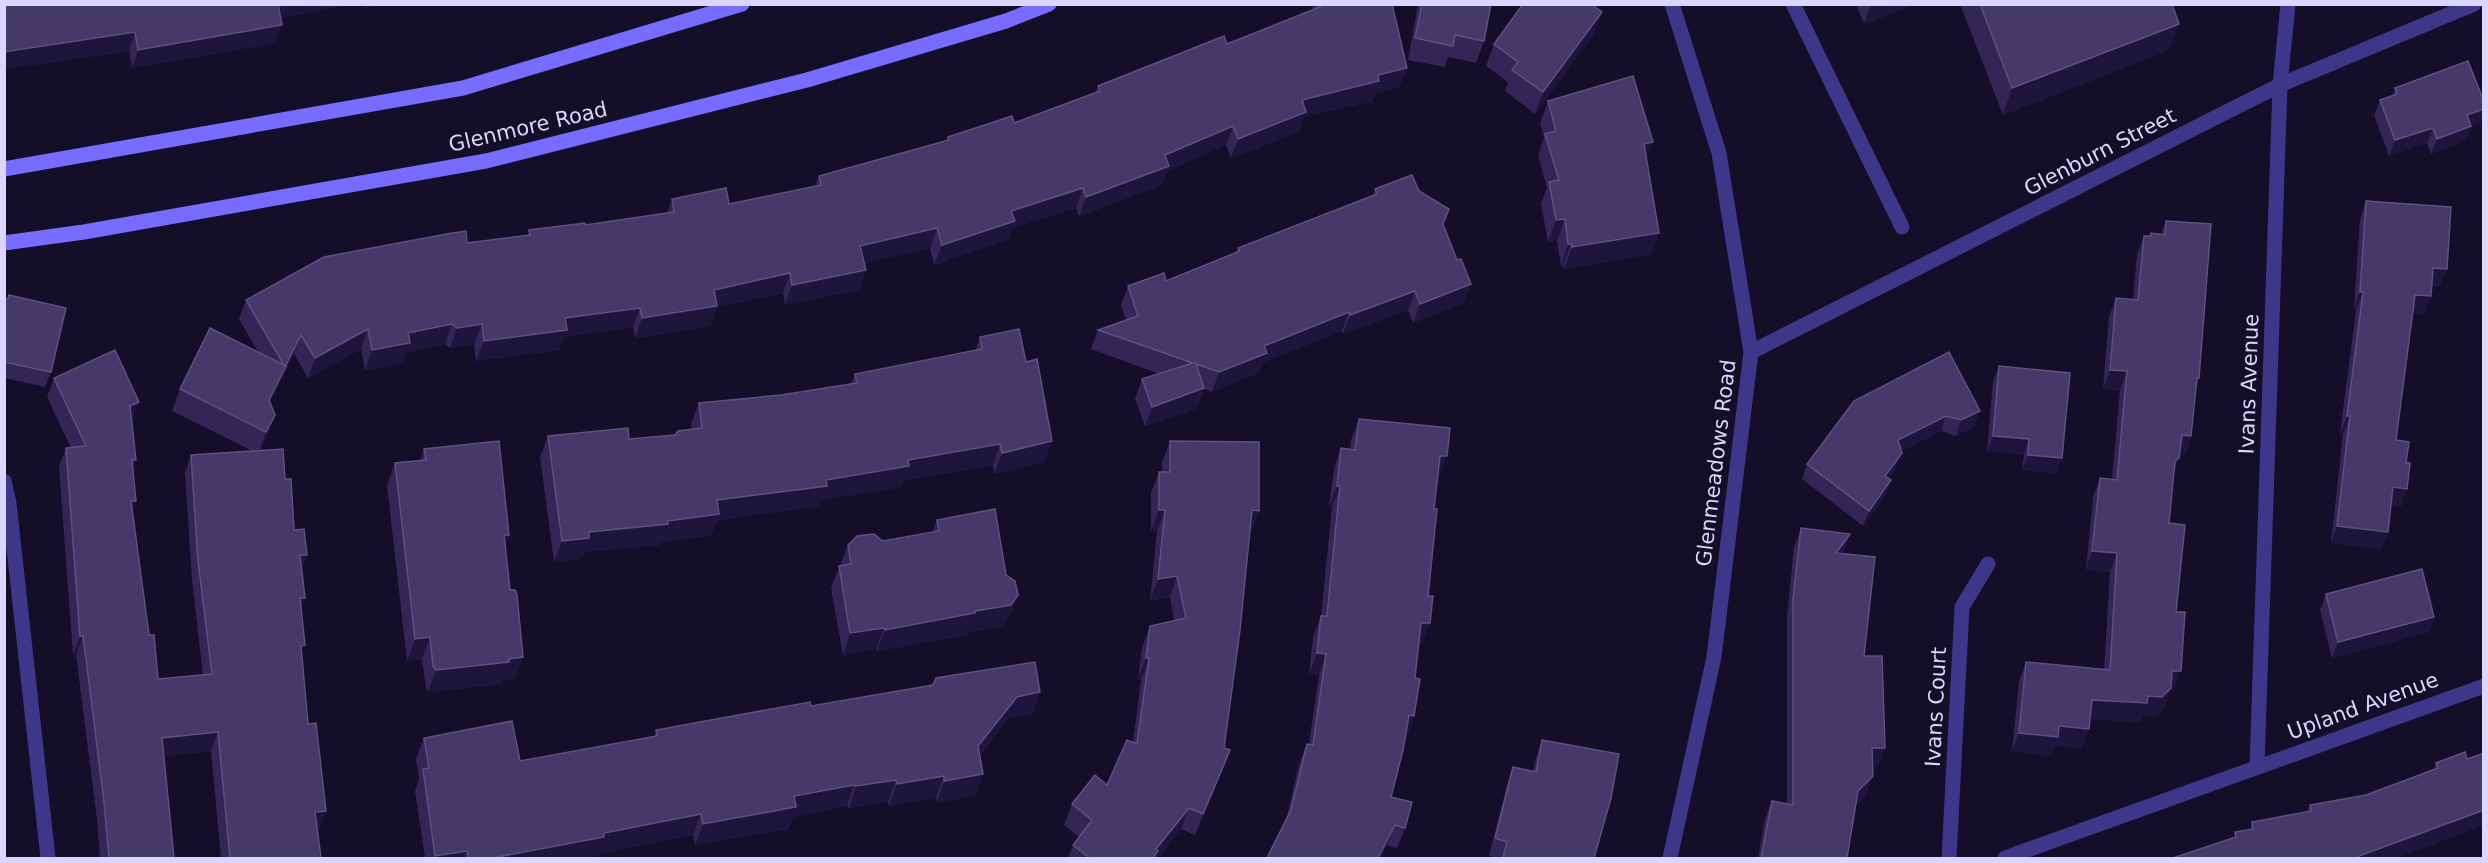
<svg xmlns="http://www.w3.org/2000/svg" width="2488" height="863" viewBox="0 0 2488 863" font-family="'DejaVu Sans',sans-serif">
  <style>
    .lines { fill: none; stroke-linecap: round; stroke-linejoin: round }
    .street { stroke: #3d3689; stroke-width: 15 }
    .secondary { stroke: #766cff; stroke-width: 15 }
    .wall { fill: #322657 }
    .shaded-wall { fill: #1e153c }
    .building { fill: #443969; stroke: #5c5180; stroke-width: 1.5 }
    .labels { text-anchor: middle; stroke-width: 6; stroke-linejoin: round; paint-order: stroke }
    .street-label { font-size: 21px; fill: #dcd5ff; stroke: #140e28 }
  </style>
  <rect width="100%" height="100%" fill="#140e28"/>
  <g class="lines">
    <g class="street">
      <polyline points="1793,4 1902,227"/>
      <polyline points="1751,352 2280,85 2474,4"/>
      <polyline points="4,481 9,503 48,858"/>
      <polyline points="2257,766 2280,85 2288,4"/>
      <polyline points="1670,858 1714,657 1751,352 1719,153 1672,4"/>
      <polyline points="1949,858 1962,607 1988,564"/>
      <polyline points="2005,858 2484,686"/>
    </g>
    <g class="secondary">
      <polyline points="4,169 463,88 742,4"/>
      <polyline points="4,243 84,232 486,161 807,80 1006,21 1049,4"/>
    </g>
  </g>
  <g class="wall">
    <polygon points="4,4 353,4 280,18 275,43 132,68 129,51 4,69"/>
    <polygon points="1314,4 1392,4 1400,87 1375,94 1372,101 1304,117 1299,132 1231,158 1226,145 1167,171 1162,185 1079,216 1076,208 1012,228 1008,240 934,265 930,248 864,263 866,270 859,290 785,305 783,293 717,307 710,326 635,338 633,327 564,337 559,350 476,361 474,344 450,348 445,344 407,352 403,363 365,370 361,349 308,378 294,354 270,403 275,415 267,436 260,450 285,479 302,570 305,598 301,607 302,654 308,724 326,811 319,829 317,829 321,858 221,858 211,751 164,756 174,858 100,858 97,820 79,678 76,655 73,655 59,467 66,448 71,448 47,397 54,378 132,421 132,510 149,635 158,679 203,675 192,580 185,473 191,455 253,451 172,411 180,389 258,352 239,319 246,300 467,243 528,235 529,230 585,225 667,213 672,199 729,204 815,186 819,176 946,141 948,137 1014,123 1095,93 1098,86 1227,44 1312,10"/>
    <polygon points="1418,4 1491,4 1484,41 1476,63 1448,57 1445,67 1408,60"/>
    <polygon points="1856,4 1915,4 1864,24"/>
    <polygon points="1960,4 2172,4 2169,50 2003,115"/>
    <polygon points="1602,12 1594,34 1535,114 1505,91 1508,82 1486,66 1494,44"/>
    <polygon points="2395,88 2484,102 2484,114 2480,123 2471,126 2465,141 2431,154 2427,143 2389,156 2374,115 2380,100 2393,95"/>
    <polygon points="1548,101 1653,142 1646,159 1659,233 1651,254 1564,269 1563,265 1561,266 1557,241 1548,242 1541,204 1547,188 1538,155 1544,137 1540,123"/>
    <polygon points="1375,189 1419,191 1444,225 1464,303 1413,323 1408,310 1343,334 1342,331 1263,362 1260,372 1212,392 1204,389 1197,408 1145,426 1135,399 1142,379 1160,374 1091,349 1098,330 1126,320 1121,305 1128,286 1166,281 1236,252 1238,248 1373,196"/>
    <polygon points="2366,201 2440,287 2432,286 2425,314 2413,313 2396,440 2401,507 2391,506 2388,532 2381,549 2331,543 2343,434 2340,433 2356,310 2354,309 2360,219"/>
    <polygon points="2166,221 2199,378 2196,384 2191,436 2185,455 2180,454 2174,472 2169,523 2176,612 2174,690 2170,690 2164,707 2156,716 2143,715 2141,722 2090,719 2082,748 2055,746 2051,756 2012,751 2019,681 2026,662 2104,670 2110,572 2086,570 2093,497 2100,478 2112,479 2120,390 2103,389 2109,317 2116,298 2133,299 2137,254 2144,236 2151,236 2161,234"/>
    <polygon points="9,295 51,372 45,387 4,378 4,300 8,299"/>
    <polygon points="980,337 1045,462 994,474 993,465 904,480 901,487 821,500 819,506 717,520 711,535 661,542 660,545 584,552 582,559 554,562 540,457 548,436 629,439 675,435 692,429 691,424 699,403 781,395 851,384 855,374 975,351"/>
    <polygon points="1999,366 2057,473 2022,470 2024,454 1987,451 1993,381"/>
    <polygon points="1854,401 1980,411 1974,426 1956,436 1941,431 1901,451 1896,468 1889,478 1886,495 1863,526 1802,479 1807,464"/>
    <polygon points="1359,419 1439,477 1437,477 1434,509 1428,596 1430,623 1422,644 1419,644 1415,678 1414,716 1407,737 1405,737 1391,797 1405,828 1397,848 1286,820 1299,764 1307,744 1309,744 1319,675 1309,674 1313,637 1321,616 1332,507 1329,506 1334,469 1341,448 1350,449 1351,440"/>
    <polygon points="1170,441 1259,511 1251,532 1250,532 1224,748 1230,750 1222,772 1195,835 1181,829 1158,858 1068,858 1073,845 1079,837 1064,825 1072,804 1107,785 1133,742 1141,680 1138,679 1142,648 1150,626 1174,621 1170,597 1150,601 1157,531 1151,531 1151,493 1159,472 1162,472 1162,462"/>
    <polygon points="424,449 509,535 505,546 510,590 523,657 515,679 502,680 501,684 428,692 426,687 422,659 407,661 387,485 395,463 420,461"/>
    <polygon points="937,520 1010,616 1003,626 968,632 968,635 877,651 876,649 843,655 831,588 848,545 883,541 932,533"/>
    <polygon points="1801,528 1844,552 1843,553 1864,656 1885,748 1878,767 1873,767 1866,795 1856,805 1847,858 1758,858 1765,819 1772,801 1787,803 1787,617 1794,547"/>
    <polygon points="2326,594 2434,617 2429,632 2332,658 2320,610"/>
    <polygon points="1040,692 1033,714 1009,718 980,755 983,774 975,795 937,803 936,797 889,806 888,801 849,808 847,806 793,817 788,829 695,845 693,835 598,854 596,858 425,858 415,791 419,779 416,759 424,738 520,761 654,736 656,730 811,706"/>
    <polygon points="1542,740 1594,858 1497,858 1489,856 1507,785 1513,767 1533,771 1536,758"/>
    <polygon points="2484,753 2484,825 2396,858 2234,837 2235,832 2250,830 2252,822 2307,812 2310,805 2366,795 2433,770 2436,763 2467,759"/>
  </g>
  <g class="shaded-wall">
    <polygon points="276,4 353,4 271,20"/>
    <polygon points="366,4 383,4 364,9"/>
    <polygon points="1871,4 1915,4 1864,24"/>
    <polygon points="1602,12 1594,34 1535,114 1543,92"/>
    <polygon points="2179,24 2169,50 2003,115 2012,88"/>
    <polygon points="282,25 275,43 132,68 138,50"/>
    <polygon points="135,32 129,51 4,69 4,52"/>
    <polygon points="1407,68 1400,87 1375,94 1372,101 1304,117 1299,132 1231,158 1238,139 1302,100 1378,75"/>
    <polygon points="2484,109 2484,114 2480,123 2471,126 2465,141 2431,154 2437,139 2467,115"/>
    <polygon points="1233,126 1226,145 1167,171 1162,185 1079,216 1086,197 1165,155"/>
    <polygon points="2433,128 2427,143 2389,156 2395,140"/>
    <polygon points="1653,142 1645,163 1644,144"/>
    <polygon points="1083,188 1076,208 1012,228 1008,240 934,265 942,245 1011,211"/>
    <polygon points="1565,219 1557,241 1548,242 1556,220"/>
    <polygon points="937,228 930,248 853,266 860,246"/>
    <polygon points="1659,233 1651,254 1564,269 1572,247"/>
    <polygon points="1568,244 1571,244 1563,265 1561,266"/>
    <polygon points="2433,268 2447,269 2440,287 2426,286"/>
    <polygon points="866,270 859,290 785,305 792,285"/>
    <polygon points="790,273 783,293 717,307 710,326 635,338 642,318 714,290"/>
    <polygon points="1471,284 1464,303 1413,323 1420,304"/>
    <polygon points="1415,291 1408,310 1343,334 1350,315"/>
    <polygon points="2360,292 2363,292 2356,310 2354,309"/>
    <polygon points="2415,295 2431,296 2425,314 2408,313"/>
    <polygon points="640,308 633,327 564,337 559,350 476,361 484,341 565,318"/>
    <polygon points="1349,312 1342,331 1263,362 1260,372 1212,392 1219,372 1264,346"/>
    <polygon points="452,324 445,344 407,352 403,363 365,370 372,350 408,333"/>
    <polygon points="482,324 474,344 450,348 457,328"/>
    <polygon points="368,329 361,349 308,378 315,358"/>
    <polygon points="301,335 294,354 278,387 285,367"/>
    <polygon points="286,366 278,387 261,422 269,400"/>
    <polygon points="2110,370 2127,371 2120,390 2103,389"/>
    <polygon points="1204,388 1197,408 1145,426 1152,407"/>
    <polygon points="139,402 132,421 130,406"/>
    <polygon points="1980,411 1974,426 1956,436 1961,420"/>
    <polygon points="275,415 267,436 258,453 266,432"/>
    <polygon points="1946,416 1941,431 1893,456 1898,440"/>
    <polygon points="2347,416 2350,416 2343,434 2340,433"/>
    <polygon points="2182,435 2191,436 2185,455 2175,454"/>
    <polygon points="1993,436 2029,439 2024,454 1987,451"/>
    <polygon points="1052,441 1045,462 994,474 1002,453"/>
    <polygon points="1000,444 993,465 904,480 901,487 821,500 819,506 717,520 711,535 661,542 660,545 584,552 582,559 554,562 562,541 589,532 717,500 826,480 908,460"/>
    <polygon points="1902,453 1896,468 1880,491 1885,476"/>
    <polygon points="2028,455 2062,458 2057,473 2022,470"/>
    <polygon points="1440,456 1447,456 1439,477 1432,476"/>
    <polygon points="2179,458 2172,477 2175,461"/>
    <polygon points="132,460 136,460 130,479"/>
    <polygon points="1891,480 1886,495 1863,526 1869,511"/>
    <polygon points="1337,486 1340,486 1332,507 1329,506"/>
    <polygon points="2393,487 2407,489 2401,507 2386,505"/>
    <polygon points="131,501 136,501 129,519"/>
    <polygon points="1159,510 1165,510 1157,531 1151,531"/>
    <polygon points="1252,510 1259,511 1251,532 1244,532"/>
    <polygon points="2337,526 2388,532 2381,549 2331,543"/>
    <polygon points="1850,534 1844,552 1829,571 1836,553"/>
    <polygon points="504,535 509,535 501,556"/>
    <polygon points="2092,551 2117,553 2110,572 2086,570"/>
    <polygon points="300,555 307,555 301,573"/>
    <polygon points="1177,576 1170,597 1150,601 1158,579"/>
    <polygon points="1018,595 1010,616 1003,626 968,632 968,635 877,651 885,630 975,611"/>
    <polygon points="300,598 305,598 298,616"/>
    <polygon points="2434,617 2429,632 2332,658 2338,642"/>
    <polygon points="1421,623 1430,623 1422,644 1414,643"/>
    <polygon points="884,628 876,649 843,655 850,633"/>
    <polygon points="80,636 83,636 76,655 73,655"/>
    <polygon points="430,637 422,659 407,661 415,639"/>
    <polygon points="1317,653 1326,654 1319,675 1309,674"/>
    <polygon points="523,657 515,679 502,680 501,684 428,692 436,670 509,659"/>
    <polygon points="1146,658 1149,658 1141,680 1138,679"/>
    <polygon points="2172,671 2181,671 2174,690 2170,690 2164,707 2156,716 2143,715 2141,722 2085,719 2092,700 2148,696"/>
    <polygon points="1040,692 1033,714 1009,718 970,767 978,746 1017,697"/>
    <polygon points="1409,715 1414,716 1407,737 1401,736"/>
    <polygon points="2059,726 2089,729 2082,748 2055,746 2051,756 2012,751 2019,733"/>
    <polygon points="218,732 211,751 155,757 162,738"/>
    <polygon points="1872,748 1885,748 1878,767 1866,767"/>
    <polygon points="1230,750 1222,772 1195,835 1203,814"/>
    <polygon points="983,774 975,795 937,803 944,781"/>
    <polygon points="944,776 936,797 889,806 897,784"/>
    <polygon points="1873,776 1866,795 1851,810 1858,791"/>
    <polygon points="896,780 888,801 849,808 856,786"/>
    <polygon points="854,785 847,806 793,817 788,829 695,845 703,824 794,796"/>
    <polygon points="1189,808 1181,829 1158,858 1153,858 1156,849"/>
    <polygon points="2484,810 2484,825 2396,858 2354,858"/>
    <polygon points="326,811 319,829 308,830 315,812"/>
    <polygon points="701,814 693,835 598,854 596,858 492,858 604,833"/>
    <polygon points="1395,825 1387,846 1381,858 1378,858"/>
    <polygon points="467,851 464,858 435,858 435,856"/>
  </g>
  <g class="building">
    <polygon points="4,4 278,4 282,25 138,50 135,32 4,52"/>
    <polygon points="1322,4 1392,4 1407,68 1378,75 1379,81 1302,100 1306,112 1238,139 1233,126 1165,155 1169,166 1086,197 1083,188 1011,211 1015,221 942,245 937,228 860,246 866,270 792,285 790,273 714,290 717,306 642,318 640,308 565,318 567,330 484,341 482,324 457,328 452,324 408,333 410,343 372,350 368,329 315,358 301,335 285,367 286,366 284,365 246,300 324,257 452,233 466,231 467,243 530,235 529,230 585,223 585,225 674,212 672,199 726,188 729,204 821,185 819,176 949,140 948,137 1012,116 1014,123 1100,91 1098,86 1224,36 1227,44 1322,6"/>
    <polygon points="1422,4 1491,4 1484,41 1455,35 1453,46 1415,38"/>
    <polygon points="1523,4 1591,4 1602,12 1543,92 1512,70 1518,62 1494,44"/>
    <polygon points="1980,4 2172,4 2179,24 2012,88"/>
    <polygon points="2468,61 2484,102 2484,109 2467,115 2471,126 2437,139 2433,128 2395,140 2380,100 2397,94 2395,88"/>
    <polygon points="1633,76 1653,142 1644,144 1659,233 1572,247 1571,244 1568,244 1565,219 1556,220 1549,182 1559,180 1545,134 1556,131 1548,101"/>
    <polygon points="1412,175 1419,191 1449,209 1443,224 1457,260 1461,259 1471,284 1420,304 1415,291 1350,315 1349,312 1264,346 1267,353 1219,372 1196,364 1204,388 1152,407 1142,379 1193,363 1098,330 1138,316 1128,286 1164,273 1166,281 1240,251 1238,248 1377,194 1375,189"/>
    <polygon points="2366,201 2451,207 2447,269 2433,268 2431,296 2415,295 2396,440 2409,442 2406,463 2410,463 2407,489 2393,487 2388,532 2337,526 2350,416 2347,416 2363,292 2360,292"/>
    <polygon points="2166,221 2211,224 2199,378 2197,378 2191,436 2182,435 2179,458 2175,461 2169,523 2185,525 2176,612 2185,612 2181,671 2172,671 2171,688 2162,697 2148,696 2147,703 2092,700 2089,729 2059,726 2058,737 2019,733 2026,662 2110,670 2117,553 2092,551 2100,478 2117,480 2127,371 2110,370 2116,298 2138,300 2144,236 2151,236 2151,233 2165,235"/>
    <polygon points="9,295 66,308 51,372 4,362 4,299 8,299"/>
    <polygon points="210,328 286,366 269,400 275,415 266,432 180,389"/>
    <polygon points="1019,329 1026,362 1037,359 1052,441 1002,453 1000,444 908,460 909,466 826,480 827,486 717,500 719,514 667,521 668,524 589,532 589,538 562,541 548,436 628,428 629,439 675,435 678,431 702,428 699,403 781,395 857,383 855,374 982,349 980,337"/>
    <polygon points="115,350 139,402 130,406 136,460 132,460 136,501 131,501 149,635 154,635 158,679 212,674 198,561 191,455 283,449 285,479 291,479 294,530 304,529 307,555 300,555 305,598 300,598 305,645 301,646 308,724 316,723 326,811 315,812 321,858 230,858 218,732 162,738 174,858 109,858 104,802 86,659 83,636 80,636 66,448 86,446 54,378"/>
    <polygon points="1949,352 1980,411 1961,420 1946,416 1898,440 1902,453 1885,476 1891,480 1869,511 1807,464 1854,401"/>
    <polygon points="1999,366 2070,373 2062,458 2028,455 2029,439 1993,436"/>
    <polygon points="1359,419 1450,428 1447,456 1440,456 1434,509 1437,509 1428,596 1433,596 1430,623 1421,623 1415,678 1420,679 1414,716 1409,715 1403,750 1391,797 1412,802 1405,828 1395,825 1378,858 1267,858 1291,810 1307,744 1313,745 1326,654 1317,653 1321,616 1327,616 1340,486 1337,486 1341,448 1355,450"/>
    <polygon points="499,441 509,535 504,535 510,590 515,590 517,595 523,657 509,659 509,662 436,670 433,666 430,637 415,639 395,463 426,460 424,449"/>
    <polygon points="1170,441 1259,442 1259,511 1252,510 1240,630 1224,748 1230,750 1203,814 1189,808 1156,849 1158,851 1153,858 1090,858 1073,845 1092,820 1072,804 1095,775 1107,785 1127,740 1137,744 1149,658 1146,658 1150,626 1186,618 1177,576 1158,579 1165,510 1159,510 1159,472 1170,472"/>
    <polygon points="995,509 1006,575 1015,581 1018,595 1011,605 975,611 975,613 885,630 884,628 850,633 839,566 851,564 848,545 857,536 874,534 883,541 939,531 937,520"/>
    <polygon points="1801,528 1850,534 1836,553 1875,557 1864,656 1882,656 1885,748 1872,748 1873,776 1858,791 1847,858 1761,858 1772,801 1793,805 1793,599"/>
    <polygon points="2422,569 2434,617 2338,642 2326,594"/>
    <polygon points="1035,662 1040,692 1017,697 978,746 983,774 944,781 944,776 897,784 896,780 856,786 854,785 794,796 796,807 703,824 701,814 604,833 604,837 492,858 469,858 467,851 435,856 423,769 429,768 424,738 512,721 520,761 657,736 656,730 810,702 811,706 933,685 936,678"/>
    <polygon points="1542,740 1619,754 1611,798 1594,858 1503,858 1507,842 1495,838 1513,767 1536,772"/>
    <polygon points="2465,752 2467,759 2484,753 2484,810 2354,858 2173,858 2236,837 2235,832 2253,829 2252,822 2311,811 2310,805 2366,795 2438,768 2436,763"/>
  </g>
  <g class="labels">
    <g class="street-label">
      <text transform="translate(528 127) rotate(-13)" y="7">Glenmore Road</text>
      <text transform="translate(2100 152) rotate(-27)" y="7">Glenburn Street</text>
      <text transform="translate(2249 384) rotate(-88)" y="7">Ivans Avenue</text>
      <text transform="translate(1716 463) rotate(-83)" y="7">Glenmeadows Road</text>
      <text transform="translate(2363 706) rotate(-20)" y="7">Upland Avenue</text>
      <text transform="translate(1936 707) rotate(-87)" y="7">Ivans Court</text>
    </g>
  </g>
  <rect width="2488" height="863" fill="none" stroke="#dcd5ff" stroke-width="12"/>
</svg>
